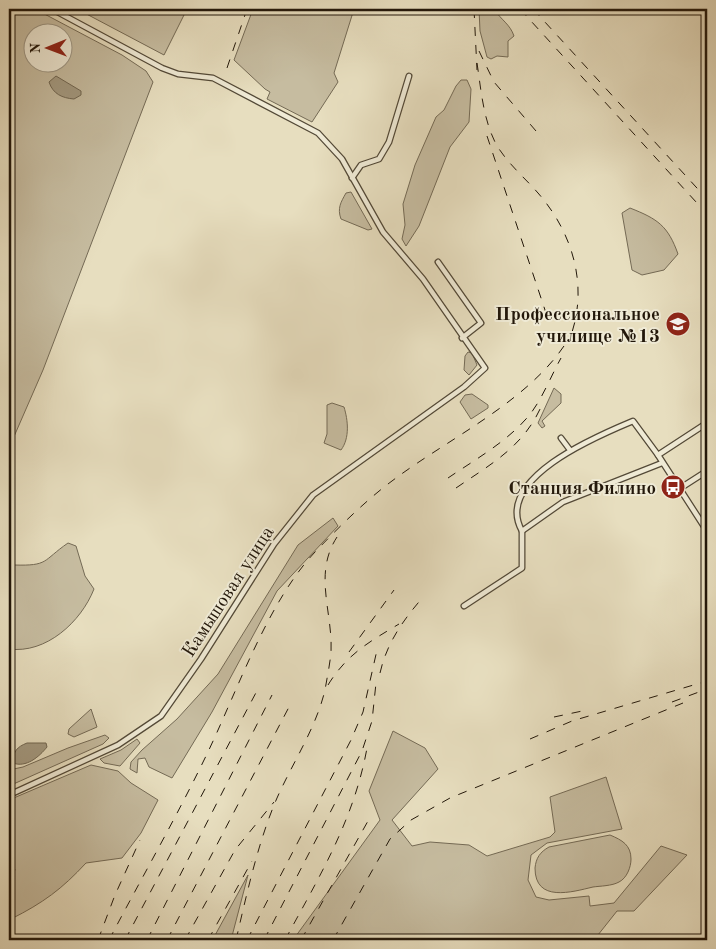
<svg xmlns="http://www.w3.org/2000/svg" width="716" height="949" viewBox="0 0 716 949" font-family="'Old Standard TT',serif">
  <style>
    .green { fill: #c6bca0; stroke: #746a55; fill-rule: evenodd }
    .water { fill: #a49a81; stroke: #706651 }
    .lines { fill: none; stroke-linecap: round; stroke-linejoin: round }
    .minor-casing { stroke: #534937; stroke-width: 7 }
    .minor { stroke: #efead5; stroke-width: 4.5 }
    .rail { stroke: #22170a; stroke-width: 1; stroke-dasharray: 9 9; stroke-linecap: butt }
    .labels { text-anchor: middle; stroke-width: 4; stroke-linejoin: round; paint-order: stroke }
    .poi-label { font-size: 19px; font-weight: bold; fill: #22170a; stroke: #efead5; text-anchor: end }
    .street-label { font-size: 19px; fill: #22170a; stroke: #efead5 }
  </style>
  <rect width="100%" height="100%" fill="#e7debf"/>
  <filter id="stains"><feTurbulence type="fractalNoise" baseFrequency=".004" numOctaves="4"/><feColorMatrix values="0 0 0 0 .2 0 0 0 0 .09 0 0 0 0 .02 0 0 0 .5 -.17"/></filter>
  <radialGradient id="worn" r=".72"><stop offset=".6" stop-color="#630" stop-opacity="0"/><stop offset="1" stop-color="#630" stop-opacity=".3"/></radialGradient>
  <g class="green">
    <path d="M9,9H35L122,55L146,71L153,82L43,370L9,448ZM32,32H62V62H32Z"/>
    <polygon points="77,9 187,9 164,55"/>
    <polygon points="253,9 354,9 334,73 338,82 312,122 267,99 270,92 265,89 234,60"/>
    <path d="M479,9H494C501,20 510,24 514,36L508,41V57L497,56L491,59L487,57L480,31Z"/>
    <polygon points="461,80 467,80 471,89 469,122 450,147 419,226 406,246 402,239 405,225 403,204 415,165 436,117 444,110 456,86"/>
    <path d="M351,192L372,229L368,230L341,219C337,208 341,202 346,193Z"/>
    <path d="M630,208C658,219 668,226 678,254L664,270L642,275L632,270L622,213Z"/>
    <polygon points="468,352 472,353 477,365 469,375 464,370 465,356"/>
    <polygon points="554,388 561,394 561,403 542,421 545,426 542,428 538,423"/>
    <polygon points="472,394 488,405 488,408 471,419 460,402 465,395"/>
    <path d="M332,403L344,407C348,420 350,438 341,450L324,443L327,434V405Z"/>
    <polygon points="333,518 338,526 277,591 212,712 172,778 149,767 145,758 138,759 137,773 130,769 131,762 142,750 177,719 218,674 298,545"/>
    <path d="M68,543L76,546L85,576L94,589C81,622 46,654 9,649V570L14,565C49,566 42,561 68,543Z"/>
    <polygon points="91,709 97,727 74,737 68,734 69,729"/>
    <polygon points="393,731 425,748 438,769 392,820 412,846 430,842 469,845 487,856 550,837 555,832 550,797 606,777 622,829 547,843 531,855 528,880 536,897 549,900 589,896 590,906 614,903 661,846 687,855 634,911 617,911 594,940 293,940 380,820 369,791"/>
    <polygon points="105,735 109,738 103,744 9,786 9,770 23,767 68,748"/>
    <polygon points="137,739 140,743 120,766 104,763 100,759 121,750"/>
    <path d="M91,765L118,771L131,783L158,800L141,833L122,858L86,863C62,889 43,903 11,919L9,898L15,869L9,865V800Z"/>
    <path d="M610,835C622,840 631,845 631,859C631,867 627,878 619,882C612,886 600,886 593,887C572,892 535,903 535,868C536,858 540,852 549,847Z"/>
    <polygon points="248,875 231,940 212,940 213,939"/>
  </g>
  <g class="water">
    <path d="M56,76L81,91V95L74,99C62,98 53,94 49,82Z"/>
    <path d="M27,743H46L47,747C39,757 26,768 13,763C13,751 17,747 27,743Z"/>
  </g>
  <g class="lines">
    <defs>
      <g id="minor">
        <polyline points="352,178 361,165 379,159 389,142 409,76"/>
        <polyline points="438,262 481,323 462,338"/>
        <polyline points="707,423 658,455 707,531"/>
        <polyline points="561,438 570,450"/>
        <path d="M658,455L633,421C597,436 493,479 522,531L563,502L662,463"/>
        <polyline points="679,489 707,471"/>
        <polyline points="464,606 522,568 522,531"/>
        <polyline points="9,795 118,745 161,716 201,659 274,544 313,495 464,387 485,368 423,279 383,232 342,159 318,133 213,78 178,74 162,68 52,9"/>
      </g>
    </defs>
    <use href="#minor" class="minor-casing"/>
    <use href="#minor" class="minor"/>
    <g class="rail">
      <polyline points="474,9 477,70"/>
      <polyline points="520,9 707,214"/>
      <polyline points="533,9 707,199"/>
      <polyline points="479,51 494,82 536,131"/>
      <path d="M477,63C481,89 483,119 496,144C507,163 524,177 538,193C573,233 589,287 570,338"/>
      <polyline points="227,68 247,9"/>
      <polyline points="487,136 548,319"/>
      <path d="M448,478C476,459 510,440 531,413C543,397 551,376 561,358"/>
      <path d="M456,488C491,464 523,447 541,407"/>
      <polyline points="349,652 394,590"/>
      <path d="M380,673C387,642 404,619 424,596"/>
      <path d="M328,685C347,654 369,642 399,624"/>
      <polyline points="672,702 707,689"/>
      <polyline points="554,717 587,710"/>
      <polyline points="530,739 572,721 707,681"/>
      <polyline points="98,940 115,895 140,840"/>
      <path d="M109,940C141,879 176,818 206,756C237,692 267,603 315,552C340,526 367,499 396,478C454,435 539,396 573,331"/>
      <polyline points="125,940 259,687"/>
      <polyline points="147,940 272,695"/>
      <polyline points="167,940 289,707"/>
      <polyline points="185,940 235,850 274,802"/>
      <polyline points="208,940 252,861"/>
      <path d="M236,940C247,893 258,842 277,798C293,762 316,728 325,690C327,678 330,664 331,652C333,612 313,574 337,537"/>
      <polyline points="247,940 351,740 363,712 377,650"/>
      <polyline points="264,940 362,751 372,721 376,683"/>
      <path d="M285,940C319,877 354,820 367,748"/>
      <polyline points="301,940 368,821"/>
      <polyline points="333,940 390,839 411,820 450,798 683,703"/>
    </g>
  </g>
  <defs>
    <symbol id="university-disc" viewBox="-11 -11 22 22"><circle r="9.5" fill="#8f2418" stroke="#efead5"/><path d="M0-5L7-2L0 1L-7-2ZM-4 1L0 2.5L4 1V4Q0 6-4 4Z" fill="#fff"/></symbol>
    <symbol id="bus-disc" viewBox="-11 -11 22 22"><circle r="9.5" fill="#8f2418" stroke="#efead5"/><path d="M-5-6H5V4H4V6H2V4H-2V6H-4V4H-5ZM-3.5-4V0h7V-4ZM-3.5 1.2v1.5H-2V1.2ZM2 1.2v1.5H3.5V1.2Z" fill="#fff"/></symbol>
  </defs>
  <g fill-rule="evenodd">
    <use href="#university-disc" x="664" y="310" width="28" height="28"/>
    <use href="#bus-disc" x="659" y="473" width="28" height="28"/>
  </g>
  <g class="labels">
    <g class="poi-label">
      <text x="660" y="320">Профессиональное<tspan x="660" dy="22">училище №13</tspan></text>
      <text x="656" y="494">Станция Филино</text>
    </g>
    <g class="street-label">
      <text transform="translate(227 591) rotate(-57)" y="7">Камышовая улица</text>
    </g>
  </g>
  <rect width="716" height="949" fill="none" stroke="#e7debf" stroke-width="30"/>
  <rect x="10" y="10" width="696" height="929" fill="none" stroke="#22170a" stroke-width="2.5"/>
  <rect x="15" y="15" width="686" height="919" fill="none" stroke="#22170a"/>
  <g transform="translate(48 48) rotate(269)"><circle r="24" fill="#efead5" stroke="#9d9684"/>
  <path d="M0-4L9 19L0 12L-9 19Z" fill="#8f2418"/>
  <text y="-8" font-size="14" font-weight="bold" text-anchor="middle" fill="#22170a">N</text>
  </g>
  <rect width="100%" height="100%" filter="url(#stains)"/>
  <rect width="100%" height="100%" fill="url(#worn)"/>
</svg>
